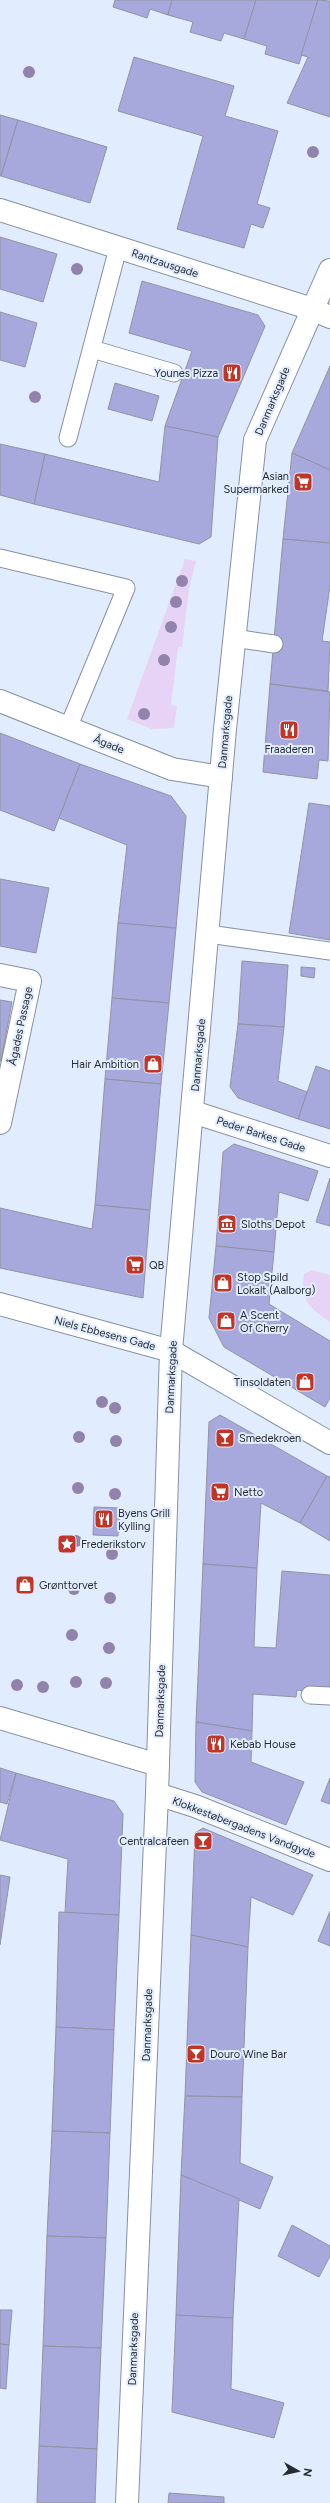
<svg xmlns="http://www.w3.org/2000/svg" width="330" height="2503" viewBox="0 0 330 2503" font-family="Figtree,sans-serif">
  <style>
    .green { fill: #e6d3f6 }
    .building { fill: #a7a8db; stroke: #9293a5 }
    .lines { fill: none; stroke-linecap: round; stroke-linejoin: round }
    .service-casing { stroke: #8691a0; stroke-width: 19 }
    .pedestrian-casing { stroke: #8691a0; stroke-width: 24 }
    .minor-casing { stroke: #8691a0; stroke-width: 24 }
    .tertiary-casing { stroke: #8691a0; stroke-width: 24 }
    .service { stroke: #fff; stroke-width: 17 }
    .pedestrian { stroke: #fff; stroke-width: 22 }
    .minor { stroke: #fff; stroke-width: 22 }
    .tertiary { stroke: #fff; stroke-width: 22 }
    .tree { fill: #9183ac }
    .labels { text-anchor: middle; stroke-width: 4; stroke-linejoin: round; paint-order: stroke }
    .street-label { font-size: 11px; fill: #272c32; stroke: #e1edfe }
    .poi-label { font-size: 11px; fill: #272c32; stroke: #e1edfe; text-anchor: start }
  </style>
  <rect width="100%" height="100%" fill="#e1edfe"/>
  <g class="green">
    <polygon points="185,559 196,561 189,589 182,647 178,647 171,705 177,706 174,728 152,729 127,719"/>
    <path d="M312,1270L330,1275V1322C308,1307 301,1301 304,1274Z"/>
  </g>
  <g class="building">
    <polygon points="115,0 172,0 168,15 150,9 147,18 113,7"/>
    <polygon points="172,0 256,0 244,39 224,33 221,41 190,32 193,22 168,15"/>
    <polygon points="256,0 318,0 299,64 265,54 267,46 244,39"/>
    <polygon points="318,0 330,1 330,117 287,103 308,57 301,55"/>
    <polygon points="134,57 234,86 225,116 278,131 257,204 270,208 263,228 251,224 244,248 177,229 203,136 118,111"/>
    <polygon points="0,115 18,120 1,176 0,176"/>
    <polygon points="18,120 107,147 90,203 1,176"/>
    <polygon points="0,237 57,254 43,302 0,289"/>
    <polygon points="142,281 258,315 265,326 218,437 165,426 192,351 129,333"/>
    <polygon points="0,312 37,323 25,367 0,360"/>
    <polygon points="330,366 330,470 292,453"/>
    <polygon points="115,383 159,396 152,421 108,409"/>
    <polygon points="165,426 218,437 211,537 199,544 34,504 45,454 159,482"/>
    <polygon points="0,444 45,454 34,504 0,495"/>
    <polygon points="292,453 330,470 330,543 283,539"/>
    <polygon points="283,539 330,543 330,586 322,641 330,642 328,691 270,684"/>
    <polygon points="270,684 330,692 328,761 319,760 317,779 263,772"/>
    <polygon points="0,733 80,764 54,831 0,810"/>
    <polygon points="80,764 171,796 186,816 176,928 118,923 127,845 59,818"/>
    <polygon points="309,803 330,806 330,940 289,933"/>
    <polygon points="0,879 49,888 36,953 0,946"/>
    <polygon points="118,923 176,928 169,1003 112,998"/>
    <polygon points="242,961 288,965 284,1027 238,1024"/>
    <polygon points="301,967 315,968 314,978 301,976"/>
    <polygon points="112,998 169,1003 161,1084 105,1079"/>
    <polygon points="0,1000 12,1002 1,1061 0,1061"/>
    <polygon points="238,1024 284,1027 278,1081 307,1092 298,1119 238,1098 230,1087"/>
    <polygon points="316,1066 330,1071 330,1129 298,1119"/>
    <polygon points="105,1079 161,1084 150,1210 95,1205"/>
    <polygon points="234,1144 318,1171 308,1201 279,1192 274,1252 216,1246 223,1152"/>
    <polygon points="330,1178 330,1226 316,1222"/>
    <polygon points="95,1205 150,1210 143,1298 0,1268 0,1208 92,1229"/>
    <polygon points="216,1246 274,1252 269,1304 330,1341 330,1398 325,1407 224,1347 209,1318"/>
    <polygon points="220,1415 327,1476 300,1523 261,1503 257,1568 203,1564 209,1422"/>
    <polygon points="327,1476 330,1477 330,1541 300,1523"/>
    <polygon points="94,1507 120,1508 118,1536 93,1535"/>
    <polygon points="203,1564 257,1568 254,1647 276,1648 282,1571 330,1575 330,1693 297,1690 296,1697 253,1694 252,1731 196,1722"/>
    <polygon points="196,1722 252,1731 251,1762 304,1782 286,1825 202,1792 195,1782"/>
    <polygon points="0,1768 16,1773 7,1804 0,1802"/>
    <polygon points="16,1773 114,1801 123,1814 119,1915 65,1913 68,1859 0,1840"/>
    <polygon points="330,1778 330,1804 321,1801"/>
    <polygon points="203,1828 313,1875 293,1915 251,1897 248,1947 191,1935 195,1833"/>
    <polygon points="0,1875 10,1877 0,1945"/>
    <polygon points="330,1911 330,1946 318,1941"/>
    <polygon points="59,1912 119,1915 114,2030 56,2027"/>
    <polygon points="191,1935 248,1947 242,2097 185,2096"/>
    <polygon points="56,2027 114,2030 110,2133 52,2131"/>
    <polygon points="185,2096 242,2097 240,2163 273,2177 260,2209 181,2175"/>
    <polygon points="52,2131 110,2133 106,2238 47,2236"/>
    <polygon points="181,2175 239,2199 233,2318 176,2315"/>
    <polygon points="292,2225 330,2246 330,2256 319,2277 278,2256"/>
    <polygon points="47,2236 106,2238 101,2348 43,2346"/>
    <polygon points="0,2310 12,2310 9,2345 0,2344"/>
    <polygon points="176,2315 233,2318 231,2389 284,2403 274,2438 172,2412"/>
    <polygon points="0,2344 9,2345 6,2389 0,2388"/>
    <polygon points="43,2346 101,2348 97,2449 39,2446"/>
    <polygon points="39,2446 97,2449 95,2503 37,2503"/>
    <polygon points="169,2493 224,2497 224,2503 168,2503"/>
  </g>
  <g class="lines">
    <defs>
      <g id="service">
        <polyline points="92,349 174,373"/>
        <polyline points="68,438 118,248"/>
        <polyline points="0,558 126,588 68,728"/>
        <polyline points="234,638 274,644"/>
        <polyline points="208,934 330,951"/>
        <polyline points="310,1695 330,1696"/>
      </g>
      <polyline id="pedestrian" points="0,975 30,981 0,1123"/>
      <g id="minor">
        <polyline points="0,210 312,309 330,317"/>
        <polyline points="0,701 172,769 221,777"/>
        <polyline points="193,1112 330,1156"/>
        <polyline points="0,1304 171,1351 330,1443"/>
        <polyline points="0,1718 158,1765"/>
        <polyline points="157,1794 195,1806 330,1860"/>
      </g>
      <polyline id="tertiary" points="127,2503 157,1794 171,1351 225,729 255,440 330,270"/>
    </defs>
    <use href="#service" class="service-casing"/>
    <use href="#pedestrian" class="pedestrian-casing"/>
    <use href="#minor" class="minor-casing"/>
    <use href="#tertiary" class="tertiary-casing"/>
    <use href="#service" class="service"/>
    <use href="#pedestrian" class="pedestrian"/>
    <use href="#minor" class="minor"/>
    <use href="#tertiary" class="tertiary"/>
  </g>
  <g class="tree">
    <circle cx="29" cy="72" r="6"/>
    <circle cx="313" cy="152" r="6"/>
    <circle cx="77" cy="269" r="6"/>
    <circle cx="35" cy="397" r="6"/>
    <circle cx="182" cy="581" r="6"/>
    <circle cx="176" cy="602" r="6"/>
    <circle cx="171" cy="627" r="6"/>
    <circle cx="164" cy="660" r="6"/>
    <circle cx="144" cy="714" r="6"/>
    <circle cx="102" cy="1402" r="6"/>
    <circle cx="115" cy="1408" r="6"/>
    <circle cx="79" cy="1437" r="6"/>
    <circle cx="116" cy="1441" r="6"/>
    <circle cx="78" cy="1488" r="6"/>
    <circle cx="115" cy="1494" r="6"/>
    <circle cx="76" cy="1541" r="6"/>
    <circle cx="112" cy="1554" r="6"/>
    <circle cx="74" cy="1589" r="6"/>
    <circle cx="110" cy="1598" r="6"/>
    <circle cx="72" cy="1635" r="6"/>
    <circle cx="109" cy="1648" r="6"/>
    <circle cx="76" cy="1682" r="6"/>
    <circle cx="106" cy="1683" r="6"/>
    <circle cx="17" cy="1685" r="6"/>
    <circle cx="43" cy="1687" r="6"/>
  </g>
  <defs>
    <symbol id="restaurant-square" viewBox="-11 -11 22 22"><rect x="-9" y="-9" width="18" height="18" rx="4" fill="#c13426" stroke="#e1edfe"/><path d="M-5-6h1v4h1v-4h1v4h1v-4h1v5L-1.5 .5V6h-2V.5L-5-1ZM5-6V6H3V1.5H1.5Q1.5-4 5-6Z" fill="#fff"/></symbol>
    <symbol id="supermarket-square" viewBox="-11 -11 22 22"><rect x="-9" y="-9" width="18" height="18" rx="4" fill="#c13426" stroke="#e1edfe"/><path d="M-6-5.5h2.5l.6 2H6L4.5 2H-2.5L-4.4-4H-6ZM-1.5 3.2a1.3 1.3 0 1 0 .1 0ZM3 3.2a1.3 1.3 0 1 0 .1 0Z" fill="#fff"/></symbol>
    <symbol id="shop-square" viewBox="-11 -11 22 22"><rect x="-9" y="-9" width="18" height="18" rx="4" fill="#c13426" stroke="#e1edfe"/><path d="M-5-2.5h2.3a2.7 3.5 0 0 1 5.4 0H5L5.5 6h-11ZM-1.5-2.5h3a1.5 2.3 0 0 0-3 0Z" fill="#fff"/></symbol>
    <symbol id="museum-square" viewBox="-11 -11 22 22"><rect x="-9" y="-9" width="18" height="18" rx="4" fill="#c13426" stroke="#e1edfe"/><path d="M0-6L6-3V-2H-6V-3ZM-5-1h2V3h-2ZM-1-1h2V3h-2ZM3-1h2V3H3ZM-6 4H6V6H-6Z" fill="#fff"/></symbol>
    <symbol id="bar-square" viewBox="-11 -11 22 22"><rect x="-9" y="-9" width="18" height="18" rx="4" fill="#c13426" stroke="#e1edfe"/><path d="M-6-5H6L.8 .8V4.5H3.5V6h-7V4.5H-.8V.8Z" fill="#fff"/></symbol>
    <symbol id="sight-square" viewBox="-11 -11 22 22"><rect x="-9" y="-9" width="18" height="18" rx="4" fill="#c13426" stroke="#e1edfe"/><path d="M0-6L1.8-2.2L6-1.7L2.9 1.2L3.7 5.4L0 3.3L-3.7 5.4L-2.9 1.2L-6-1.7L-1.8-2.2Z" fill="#fff"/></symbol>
  </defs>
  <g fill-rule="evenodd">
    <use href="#restaurant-square" x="221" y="362" width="22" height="22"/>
    <use href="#supermarket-square" x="292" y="471" width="22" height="22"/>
    <use href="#restaurant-square" x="278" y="719" width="22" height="22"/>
    <use href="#shop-square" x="142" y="1053" width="22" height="22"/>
    <use href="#museum-square" x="216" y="1213" width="22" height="22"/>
    <use href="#supermarket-square" x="124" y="1254" width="22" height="22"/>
    <use href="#shop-square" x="212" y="1272" width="22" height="22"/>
    <use href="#shop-square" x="215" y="1310" width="22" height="22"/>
    <use href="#shop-square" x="294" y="1371" width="22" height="22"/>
    <use href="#bar-square" x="214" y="1427" width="22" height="22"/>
    <use href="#supermarket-square" x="209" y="1481" width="22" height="22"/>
    <use href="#restaurant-square" x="93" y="1508" width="22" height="22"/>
    <use href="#sight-square" x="56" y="1533" width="22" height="22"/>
    <use href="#shop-square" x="14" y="1574" width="22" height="22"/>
    <use href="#restaurant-square" x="205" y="1733" width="22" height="22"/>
    <use href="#bar-square" x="192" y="1830" width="22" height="22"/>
    <use href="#bar-square" x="185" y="2043" width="22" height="22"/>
  </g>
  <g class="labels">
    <g class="street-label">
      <text transform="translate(165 263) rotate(18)" y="4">Rantzausgade</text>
      <text transform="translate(272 401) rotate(-67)" y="4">Danmarksgade</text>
      <text transform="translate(225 732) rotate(-85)" y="4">Danmarksgade</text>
      <text transform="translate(109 744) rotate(22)" y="4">Ågade</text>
      <text transform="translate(20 1026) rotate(-78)" y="4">Ågades Passage</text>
      <text transform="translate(198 1055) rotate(-85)" y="4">Danmarksgade</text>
      <text transform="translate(261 1134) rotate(18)" y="4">Peder Barkes Gade</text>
      <text transform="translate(105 1333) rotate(15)" y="4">Niels Ebbesens Gade</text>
      <text transform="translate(171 1377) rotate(-87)" y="4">Danmarksgade</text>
      <text transform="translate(160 1701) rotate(-88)" y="4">Danmarksgade</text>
      <text transform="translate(244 1827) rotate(21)" y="4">Klokkestøbergadens Vandgyde</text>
      <text transform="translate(147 2025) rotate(-88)" y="4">Danmarksgade</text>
      <text transform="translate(133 2349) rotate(-88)" y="4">Danmarksgade</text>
    </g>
    <g class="poi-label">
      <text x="218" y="377" text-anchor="end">Younes Pizza</text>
      <text x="289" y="480" text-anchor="end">Asian<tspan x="289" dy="13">Supermarked</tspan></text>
      <text x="289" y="753" text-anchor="middle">Fraaderen</text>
      <text x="139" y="1068" text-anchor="end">Hair Ambition</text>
      <text x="241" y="1228">Sloths Depot</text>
      <text x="149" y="1269">QB</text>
      <text x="237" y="1281">Stop Spild<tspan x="237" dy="13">Lokalt (Aalborg)</tspan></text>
      <text x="240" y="1319">A Scent<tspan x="240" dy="13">Of Cherry</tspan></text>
      <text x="291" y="1386" text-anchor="end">Tinsoldaten</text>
      <text x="239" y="1442">Smedekroen</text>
      <text x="234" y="1496">Netto</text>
      <text x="118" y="1517">Byens Grill<tspan x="118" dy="13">Kylling</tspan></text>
      <text x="81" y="1548">Frederikstorv</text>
      <text x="39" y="1589">Grønttorvet</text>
      <text x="230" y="1748">Kebab House</text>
      <text x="189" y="1845" text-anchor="end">Centralcafeen</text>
      <text x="210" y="2058">Douro Wine Bar</text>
    </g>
  </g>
  <g transform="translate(298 2471) rotate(98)" stroke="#e1edfe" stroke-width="3" paint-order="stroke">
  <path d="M0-3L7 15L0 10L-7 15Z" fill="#272c32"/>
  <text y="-6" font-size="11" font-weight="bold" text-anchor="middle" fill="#272c32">N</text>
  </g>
</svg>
